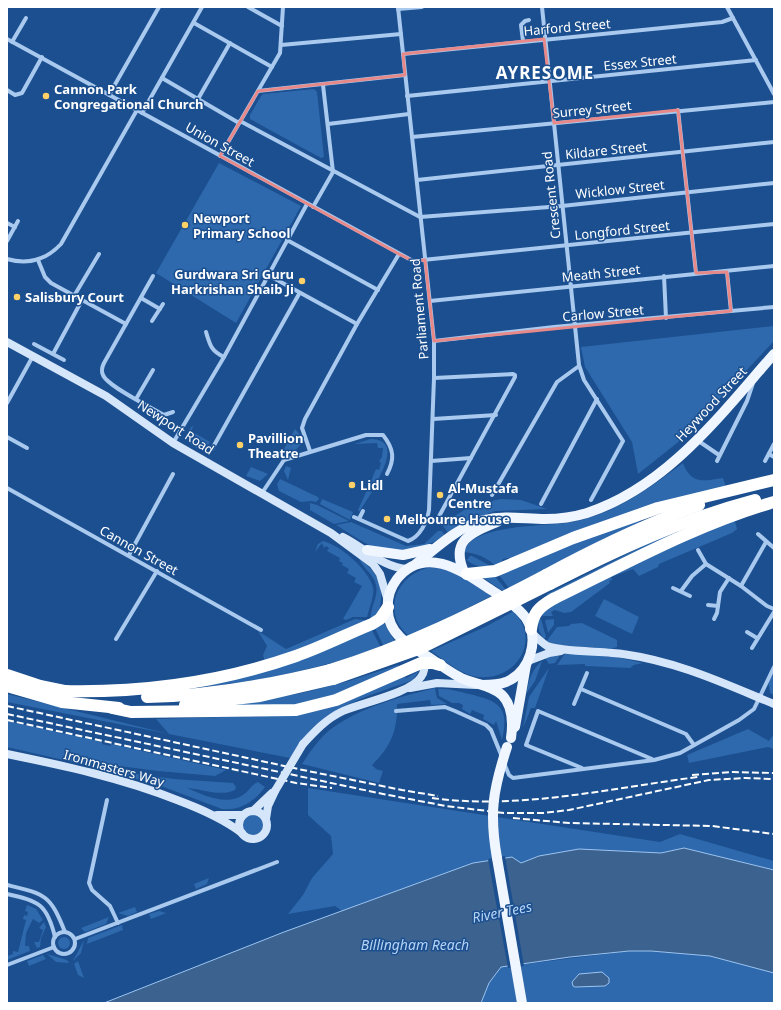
<svg xmlns="http://www.w3.org/2000/svg" width="781" height="1010" viewBox="0 0 781 1010" font-family="'Noto Sans',sans-serif">
  <style>
    .green { fill: #2e69ad }
    .water { fill: #3c6290; stroke: #9cc4f0 }
    .pier { fill: #1b4f8f }
    .lines { fill: none; stroke-linecap: round; stroke-linejoin: round }
    .street { stroke: #a9c9ee; stroke-width: 4 }
    .secondary { stroke: #d6e6fa; stroke-width: 8 }
    .primary { stroke: #f0f6ff; stroke-width: 10 }
    .highway { stroke: #fff; stroke-width: 12 }
    .rail { stroke: #fff; stroke-width: 2; stroke-dasharray: 7 3; stroke-linecap: butt }
    .secondary-bridge { stroke: #d6e6fa; stroke-width: 8 }
    .primary-bridge { stroke: #f0f6ff; stroke-width: 10 }
    .highway-bridge { stroke: #fff; stroke-width: 12 }
    .marked { fill: none; stroke: #e88989; stroke-width: 3; stroke-linejoin: round }
    .poi-dot { fill: #ffd166; stroke: #1b4f8f; stroke-width: 1.5 }
    .labels { text-anchor: middle; stroke-width: 3; stroke-linejoin: round; paint-order: stroke }
    .street-label { font-size: 13px; fill: #fff; stroke: #1b4f8f }
    .poi-label { font-size: 13px; font-weight: bold; fill: #fff; stroke: #1b4f8f; text-anchor: start }
    .water-label { font-size: 14px; font-style: italic; fill: #b5d3f5; stroke: #1b4f8f }
    .district-label { font-size: 17px; font-weight: bold; letter-spacing: 1px; fill: #fff; stroke: #1b4f8f }
  </style>
  <rect width="100%" height="100%" fill="#1b4f8f"/>
  <g class="green">
    <polygon points="314,89 317,92 324,157 321,158 250,119 250,115 261,96 263,94"/>
    <polygon points="219,163 301,206 236,323 156,273"/>
    <polygon points="774,326 774,341 682,439 638,474 632,442 585,367 581,347"/>
    <polygon points="192,426 193,427 191,431 210,442 208,445 187,434"/>
    <polygon points="295,429 300,435 302,443 295,451 292,450 288,452 284,449"/>
    <polygon points="186,437 205,447 200,450 189,443"/>
    <path d="M371,439C403,440 380,475 373,490L368,488L376,469L379,470L381,463L379,461L382,457L383,448H378L377,443L354,444Z"/>
    <path d="M683,463C691,485 704,481 723,478L726,487L511,560L508,558L503,559L501,563L495,566C488,557 474,553 464,552C470,525 543,526 565,523C611,517 647,490 683,463Z"/>
    <polygon points="286,466 291,468 288,480 284,471"/>
    <polygon points="251,467 268,474 260,481 246,476"/>
    <polygon points="280,479 318,497 319,499 316,502 311,501 301,502 279,491 277,484"/>
    <polygon points="367,490 372,492 359,512 358,510"/>
    <polygon points="322,499 353,512 350,520 320,504"/>
    <polygon points="501,499 521,500 547,509 495,511 471,520 448,533 442,524 472,505"/>
    <polygon points="310,503 317,505 349,521 334,524 310,510"/>
    <polygon points="734,518 737,529 732,533 659,564 658,567 639,576 633,569 611,577 612,580 609,581 610,583 571,612 564,613 555,610 551,612 553,616 543,616 539,613 544,606"/>
    <polygon points="639,520 640,523 603,539 509,588 499,575 550,550"/>
    <path d="M351,522L406,546L424,544L438,531H442L445,536C424,548 398,557 374,547C361,542 348,532 336,525Z"/>
    <polygon points="683,530 548,597 547,594 659,538"/>
    <path d="M323,541C340,545 368,569 373,587C375,595 369,609 367,617H353L346,620L343,619L362,586L354,582L356,578L347,573L349,569L342,565L343,563L339,561L340,558L327,551L329,548L326,546L324,548L322,543L315,552L318,544Z"/>
    <path d="M470,556H472L491,566C481,567 475,567 467,560Z"/>
    <path d="M359,558C379,574 385,586 379,612L371,620C369,608 379,597 376,585C374,574 361,567 359,558Z"/>
    <path d="M427,568C451,566 472,583 491,596L432,626L409,636C382,613 395,577 427,568Z"/>
    <polygon points="494,575 506,590 503,591 482,577"/>
    <polygon points="604,599 639,617 632,634 595,616"/>
    <path d="M514,611C518,617 524,624 525,632C530,661 501,683 473,676C459,673 444,660 431,651L487,626Z"/>
    <polygon points="538,617 541,619 546,637 544,639 539,631"/>
    <polygon points="355,619 364,620 367,622 265,662 263,655 267,646 258,631 286,649"/>
    <polygon points="554,619 554,625 548,633 545,620"/>
    <polygon points="383,621 395,642 384,647 374,626"/>
    <polygon points="582,623 617,640 617,647 611,649 557,645 546,642 557,627 569,626 571,624"/>
    <path d="M371,628L381,648C317,669 253,684 186,688Z"/>
    <polygon points="566,652 603,654 643,663 634,665 630,668 585,666 585,664 557,665"/>
    <polygon points="554,655 559,655 559,657 555,663 549,664 545,658"/>
    <path d="M542,661L535,681L526,694C528,682 532,669 542,661Z"/>
    <polygon points="398,665 400,667 310,705 195,711 302,693 349,681"/>
    <polygon points="549,668 535,708 531,708 523,728 529,697"/>
    <path d="M419,671L413,680C381,692 344,701 317,724C306,733 298,746 290,758L7,702V694L169,734L156,719L294,715L403,674L406,678Z"/>
    <polygon points="774,674 774,695 770,693 768,681"/>
    <path d="M435,688L437,698L447,704L431,705L430,700L397,704C398,729 391,747 372,765L376,769L383,771L379,783L302,764C310,752 320,737 331,729C361,707 400,697 435,688Z"/>
    <path d="M438,689C449,688 459,692 469,694C499,701 510,707 502,740L496,721L494,725L483,719L484,715L472,710L470,714L462,709L463,705L459,703H452L439,696Z"/>
    <polygon points="7,721 102,742 102,744 110,746 111,744 226,770 215,776 158,771 96,763 94,767 7,747"/>
    <polygon points="748,729 769,741 774,734 774,749 768,747 689,763 687,755"/>
    <path d="M106,770L174,779L233,783L236,787L235,790C220,797 202,789 187,788C203,795 228,807 244,794C250,790 251,785 258,782L265,787C255,801 240,811 222,809L161,786Z"/>
    <polygon points="308,788 660,842 680,834 774,861 774,870 684,848 661,853 539,856 521,863 473,863 342,911 335,906 288,914 303,895 312,878 333,854 331,836 308,815"/>
    <circle cx="253" cy="825" r="10"/>
    <polygon points="209,878 207,884 196,889 194,884"/>
    <polygon points="27,905 36,909 43,920 39,923 33,919 26,933 25,946 29,946 30,951 7,960 7,956 13,954 13,951 18,952 26,920 23,919 24,915 27,916 28,912 25,911"/>
    <polygon points="135,907 137,912 128,916 118,913"/>
    <polygon points="159,911 166,913 151,919 149,914"/>
    <polygon points="109,917 106,924 85,932 81,928"/>
    <polygon points="44,922 46,927 41,938 40,947 37,948 34,942 39,942 43,930 39,928"/>
    <polygon points="122,925 123,930 87,944 88,938"/>
    <circle cx="64" cy="943" r="6"/>
    <polygon points="84,940 81,953 73,961"/>
    <polygon points="629,951 651,951 710,956 769,971 774,973 774,1003 481,1003 489,983 501,967"/>
    <polygon points="47,954 67,960 69,963 56,962"/>
    <polygon points="43,955 46,959 29,966 27,961"/>
    <polygon points="78,961 84,978 78,975 74,964"/>
  </g>
  <g class="water">
    <polygon points="684,848 774,870 774,973 710,956 651,951 629,951 570,957 501,967 489,983 481,1003 104,1003 284,932 473,863 512,857 521,863 539,856 579,849 661,853"/>
    <polygon points="602,972 609,978 609,983 605,986 575,987 573,986 572,982 579,974"/>
  </g>
  <polygon class="pier" points="505,856 524,966 508,968 488,859"/>
  <g class="lines">
    <g class="street">
      <polyline points="248,7 282,26"/>
      <polyline points="542,7 579,365 584,380 623,441 591,500"/>
      <polyline points="727,7 774,94"/>
      <polyline points="398,9 422,7"/>
      <polyline points="194,23 272,67"/>
      <polyline points="7,39 413,261 774,224"/>
      <polyline points="523,41 521,25 525,21 529,20"/>
      <polyline points="12,42 26,18"/>
      <polyline points="281,45 401,34"/>
      <polyline points="403,54 722,22 733,18"/>
      <polyline points="162,78 239,123"/>
      <polyline points="7,90 15,95 22,93 42,57"/>
      <polyline points="258,91 405,75"/>
      <polyline points="109,95 159,7"/>
      <polyline points="407,96 756,60"/>
      <polyline points="198,99 230,43"/>
      <polyline points="678,110 696,273"/>
      <polyline points="142,113 202,7"/>
      <polyline points="240,121 420,217 562,206 774,183"/>
      <polyline points="328,124 409,114"/>
      <polyline points="412,137 774,102"/>
      <polyline points="220,156 280,53 283,7"/>
      <polyline points="417,180 774,142"/>
      <polyline points="313,207 333,172 323,85"/>
      <polyline points="7,223 15,227"/>
      <polyline points="287,240 378,290"/>
      <polyline points="7,241 18,221"/>
      <path d="M7,259C28,265 46,260 61,244L137,110"/>
      <polyline points="38,260 45,277 51,283 126,324"/>
      <polyline points="727,272 731,311"/>
      <polyline points="268,275 357,324"/>
      <path d="M153,276L104,363C102,367 101,371 103,375C107,386 152,408 164,415L173,412"/>
      <polyline points="664,276 666,318"/>
      <polyline points="74,296 99,254"/>
      <polyline points="141,298 160,309"/>
      <polyline points="430,301 774,266"/>
      <polyline points="152,321 163,304"/>
      <path d="M206,332C210,345 211,351 224,357"/>
      <polyline points="434,341 554,327 774,307"/>
      <polyline points="34,344 64,360"/>
      <polyline points="53,354 82,300"/>
      <polyline points="136,399 153,370"/>
      <polyline points="7,403 33,356"/>
      <polyline points="433,419 496,415"/>
      <polyline points="7,437 27,448"/>
      <polyline points="697,440 719,455"/>
      <polyline points="173,443 224,357 307,204"/>
      <polyline points="212,449 299,294"/>
      <polyline points="310,451 302,428 305,419 357,324 399,254"/>
      <polyline points="769,454 774,457"/>
      <polyline points="431,461 471,458"/>
      <polyline points="717,461 747,401 753,383"/>
      <polyline points="765,461 774,444"/>
      <polyline points="7,488 261,630"/>
      <path d="M262,493L284,460L366,435H383C394,449 395,459 387,474"/>
      <polyline points="492,495 557,382 579,366"/>
      <polyline points="541,504 597,399"/>
      <path d="M354,517L408,541C420,537 427,522 429,510L434,378V341L398,7"/>
      <polyline points="359,519 363,511"/>
      <polyline points="428,520 437,520 515,377 515,375 513,374 434,378"/>
      <polyline points="758,534 774,548"/>
      <polyline points="698,550 706,564"/>
      <polyline points="129,555 173,474"/>
      <polyline points="741,586 766,542"/>
      <polyline points="673,588 690,596"/>
      <polyline points="681,591 692,576 706,564 741,586 767,606 774,609"/>
      <polyline points="708,605 718,606"/>
      <polyline points="714,619 717,613 720,592 729,578"/>
      <polyline points="747,632 757,638"/>
      <polyline points="116,639 157,571"/>
      <polyline points="752,648 774,612"/>
      <polyline points="581,689 686,734 694,745"/>
      <polyline points="574,704 587,673"/>
      <polyline points="396,711 445,707 455,711 486,725 491,730 502,757"/>
      <polyline points="504,763 509,775 513,778 654,760 680,753 739,720 754,709 774,667"/>
      <polyline points="582,768 526,745 538,711 652,759"/>
      <polyline points="107,800 89,883 92,890 110,906 118,923"/>
      <path d="M7,885C45,894 50,894 65,932"/>
      <path d="M7,894C39,901 47,904 55,937"/>
      <circle cx="64" cy="943" r="11"/>
      <polyline points="75,939 277,862"/>
      <polyline points="7,965 54,947"/>
    </g>
    <g class="secondary">
      <polyline points="7,342 106,396 173,443 331,533 373,564 380,574 388,601"/>
      <path d="M343,537C365,548 383,568 408,569"/>
      <path d="M531,632C536,637 541,642 547,646C560,652 606,651 623,654C679,662 723,683 774,704"/>
      <polyline points="528,661 549,653 561,651"/>
      <polyline points="410,688 437,683 476,685"/>
      <path d="M303,744C315,731 326,719 343,711C361,703 411,693 421,677C425,672 425,665 424,659"/>
      <path d="M7,754C65,766 122,778 177,800C201,809 222,818 242,833"/>
      <circle cx="253" cy="825" r="14"/>
      <polyline points="253,811 272,793"/>
      <polyline points="217,815 243,815"/>
      <polyline points="266,819 268,806 275,791"/>
    </g>
    <g class="primary">
      <polyline points="367,550 403,555 430,549"/>
      <path d="M416,564C436,548 459,526 484,520C505,515 525,519 545,519C558,519 574,517 587,513C667,487 721,414 774,354"/>
      <path d="M464,572C450,540 471,533 497,522"/>
      <path d="M482,685C490,685 498,685 506,682C530,672 540,640 526,618C516,605 502,597 488,588C461,570 424,545 397,579C384,596 384,622 400,637C409,646 420,652 430,658C440,665 450,672 461,678C474,684 491,685 502,695C513,706 513,724 511,738"/>
      <polyline points="515,727 526,665"/>
      <polyline points="497,858 522,1003"/>
    </g>
    <g class="highway">
      <polyline points="467,574 495,571 573,538 658,508 774,480"/>
      <path d="M546,575C596,548 645,524 699,505"/>
      <path d="M550,584C616,550 683,519 755,500"/>
      <path d="M531,629C533,613 539,607 553,599C625,564 697,524 774,502"/>
      <polyline points="7,675 40,686 69,692"/>
      <polyline points="7,686 62,702 119,708"/>
      <path d="M62,691C143,693 219,683 296,656C322,647 347,634 372,624L380,619L388,607"/>
      <path d="M147,697C209,696 270,685 330,670"/>
      <polyline points="185,705 260,696 333,679"/>
      <polyline points="112,708 131,712 296,710 336,700 421,663 433,663 440,665"/>
    </g>
    <g class="rail">
      <polyline points="7,706 303,770 402,790 438,796"/>
      <polyline points="7,714 383,794 446,806 504,813 543,813 569,810 709,780 745,778 774,779"/>
      <polyline points="7,720 296,783 332,788"/>
      <polyline points="692,775 733,772 774,773"/>
      <path d="M432,798C521,810 610,788 698,777"/>
      <polyline points="513,818 569,823 712,826 774,834"/>
    </g>
    <polyline class="secondary-bridge" points="275,791 303,744"/>
    <path class="primary-bridge" d="M497,858C489,813 493,790 507,747"/>
    <g class="highway-bridge">
      <path d="M330,670C406,647 476,612 546,575"/>
      <polyline points="333,679 421,648 550,584"/>
    </g>
  </g>
  <path class="marked" d="M544,39L554,123L678,110L696,273L727,272L731,311L434,341L425,260L413,261L399,254L220,156L258,91L405,75L403,54Z"/>
  <g class="poi-dot">
    <circle cx="46" cy="96" r="4"/>
    <circle cx="185" cy="225" r="4"/>
    <circle cx="302" cy="281" r="4"/>
    <circle cx="17" cy="297" r="4"/>
    <circle cx="240" cy="445" r="4"/>
    <circle cx="352" cy="485" r="4"/>
    <circle cx="440" cy="495" r="4"/>
    <circle cx="387" cy="519" r="4"/>
  </g>
  <g class="labels">
    <g class="street-label">
      <text transform="translate(567 27) rotate(-5)" y="5">Harford Street</text>
      <text transform="translate(640 62) rotate(-6)" y="5">Essex Street</text>
      <text transform="translate(592 109) rotate(-6)" y="5">Surrey Street</text>
      <text transform="translate(220 144) rotate(29)" y="5">Union Street</text>
      <text transform="translate(606 150) rotate(-6)" y="5">Kildare Street</text>
      <text transform="translate(620 189) rotate(-6)" y="5">Wicklow Street</text>
      <text transform="translate(551 195) rotate(-96)" y="5">Crescent Road</text>
      <text transform="translate(622 230) rotate(-6)" y="5">Longford Street</text>
      <text transform="translate(601 273) rotate(-6)" y="5">Meath Street</text>
      <text transform="translate(419 309) rotate(-95)" y="5">Parliament Road</text>
      <text transform="translate(603 313) rotate(-5)" y="5">Carlow Street</text>
      <text transform="translate(711 404) rotate(-47)" y="5">Heywood Street</text>
      <text transform="translate(176 427) rotate(33)" y="5">Newport Road</text>
      <text transform="translate(139 550) rotate(29)" y="5">Cannon Street</text>
      <text transform="translate(114 768) rotate(16)" y="5">Ironmasters Way</text>
    </g>
    <g class="poi-label">
      <text x="54" y="94">Cannon Park<tspan x="54" dy="15">Congregational Church</tspan></text>
      <text x="193" y="223">Newport<tspan x="193" dy="15">Primary School</tspan></text>
      <text x="294" y="279" text-anchor="end">Gurdwara Sri Guru<tspan x="294" dy="15">Harkrishan Shaib Ji</tspan></text>
      <text x="25" y="302">Salisbury Court</text>
      <text x="248" y="443">Pavillion<tspan x="248" dy="15">Theatre</tspan></text>
      <text x="360" y="490">Lidl</text>
      <text x="448" y="493">Al-Mustafa<tspan x="448" dy="15">Centre</tspan></text>
      <text x="395" y="524">Melbourne House</text>
    </g>
    <g class="water-label">
      <text transform="translate(502 912) rotate(-11)" y="5">River Tees</text>
      <text x="415" y="950">Billingham Reach</text>
    </g>
    <g class="district-label">
      <text x="545" y="79">AYRESOME</text>
    </g>
  </g>
  <rect width="781" height="1010" fill="none" stroke="#ffffff" stroke-width="16"/>
</svg>
